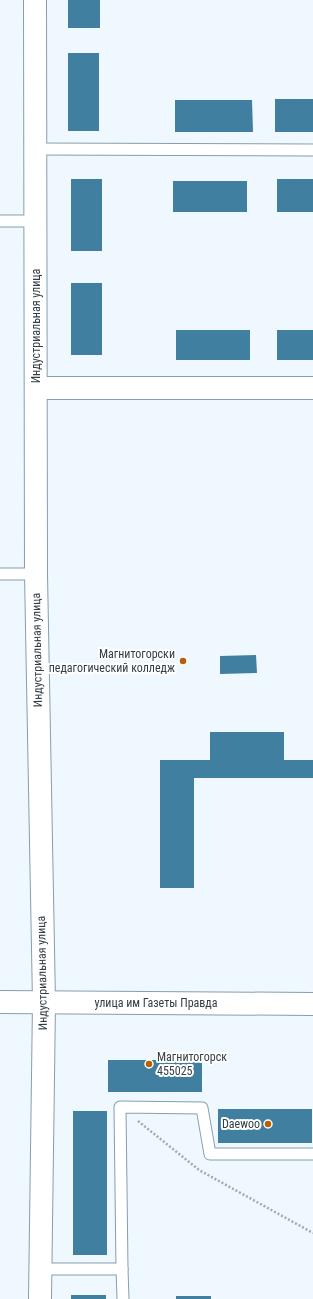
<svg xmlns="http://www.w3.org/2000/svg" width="313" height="1299" viewBox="0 0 313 1299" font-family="'Roboto Condensed',sans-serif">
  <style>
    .building { fill: #417fa1 }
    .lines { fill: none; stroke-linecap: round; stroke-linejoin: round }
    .service-casing { stroke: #869ead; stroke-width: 13 }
    .minor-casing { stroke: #869ead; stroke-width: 24 }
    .tertiary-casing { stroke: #869ead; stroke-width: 24 }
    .path { stroke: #a0aab0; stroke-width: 2.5; stroke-dasharray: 2 2; stroke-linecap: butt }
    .service { stroke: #fff; stroke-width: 11 }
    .minor { stroke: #fff; stroke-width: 22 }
    .tertiary { stroke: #fff; stroke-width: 22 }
    .poi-dot { fill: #ba5f05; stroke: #fff; stroke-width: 1.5 }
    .labels { text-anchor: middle; stroke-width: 4; stroke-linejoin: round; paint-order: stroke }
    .street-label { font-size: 12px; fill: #333d43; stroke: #fff }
    .poi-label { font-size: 12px; fill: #333d43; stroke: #fff; text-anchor: end }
  </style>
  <rect width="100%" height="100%" fill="#eef8fe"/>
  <g class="building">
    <rect x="68" y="0" width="32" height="28"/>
    <rect x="68" y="53" width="31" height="78"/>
    <rect x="275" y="99" width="38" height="33"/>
    <polygon points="175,100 252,100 253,132 175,132"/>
    <rect x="71" y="179" width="31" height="72"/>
    <rect x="277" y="179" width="36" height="33"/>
    <rect x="173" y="181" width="74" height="31"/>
    <rect x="71" y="283" width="31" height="72"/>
    <rect x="176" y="330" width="74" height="30"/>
    <rect x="277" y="330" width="36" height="30"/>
    <polygon points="256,655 257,673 220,674 220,656"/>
    <polygon points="210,732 284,732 284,760 313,760 313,778 194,778 194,888 160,888 160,760 210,760"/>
    <rect x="108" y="1060" width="94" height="32"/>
    <rect x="218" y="1109" width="94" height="34"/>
    <rect x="73" y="1111" width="34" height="144"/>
    <rect x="71" y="1295" width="35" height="4"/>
    <rect x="176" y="1296" width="35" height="3"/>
  </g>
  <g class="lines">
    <defs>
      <g id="service">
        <polyline points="36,149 313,150"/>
        <polyline points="0,221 35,221"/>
        <polyline points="0,574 36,574"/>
        <polyline points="40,1269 122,1269 123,1299"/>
        <polyline points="122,1269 120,1107 202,1108 210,1154 313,1154"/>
      </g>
      <g id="minor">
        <polyline points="35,0 36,574 44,1002 40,1299"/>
        <polyline points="37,388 313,388"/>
      </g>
      <polyline id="tertiary" points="0,1002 313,1004"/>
    </defs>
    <use href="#service" class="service-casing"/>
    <use href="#minor" class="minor-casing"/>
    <use href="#tertiary" class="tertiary-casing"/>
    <polyline class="path" points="138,1121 199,1170 313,1233"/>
    <use href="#service" class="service"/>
    <use href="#minor" class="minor"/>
    <use href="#tertiary" class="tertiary"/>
  </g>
  <g class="poi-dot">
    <circle cx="183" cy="661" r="4"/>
    <circle cx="149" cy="1064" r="4"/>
    <circle cx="268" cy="1124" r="4"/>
  </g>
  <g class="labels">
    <g class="street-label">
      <text transform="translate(36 326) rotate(-90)" y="4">Индустриальная улица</text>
      <text transform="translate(37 650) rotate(-91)" y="4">Индустриальная улица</text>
      <text transform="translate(42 973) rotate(-91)" y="4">Индустриальная улица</text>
      <text x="156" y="1007">улица им Газеты Правда</text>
    </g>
    <g class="poi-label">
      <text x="175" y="658">Магнитогорски<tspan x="175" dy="14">педагогический колледж</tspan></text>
      <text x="157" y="1061" text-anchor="start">Магнитогорск<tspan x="157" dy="14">455025</tspan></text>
      <text x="260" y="1128">Daewoo</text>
    </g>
  </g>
</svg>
